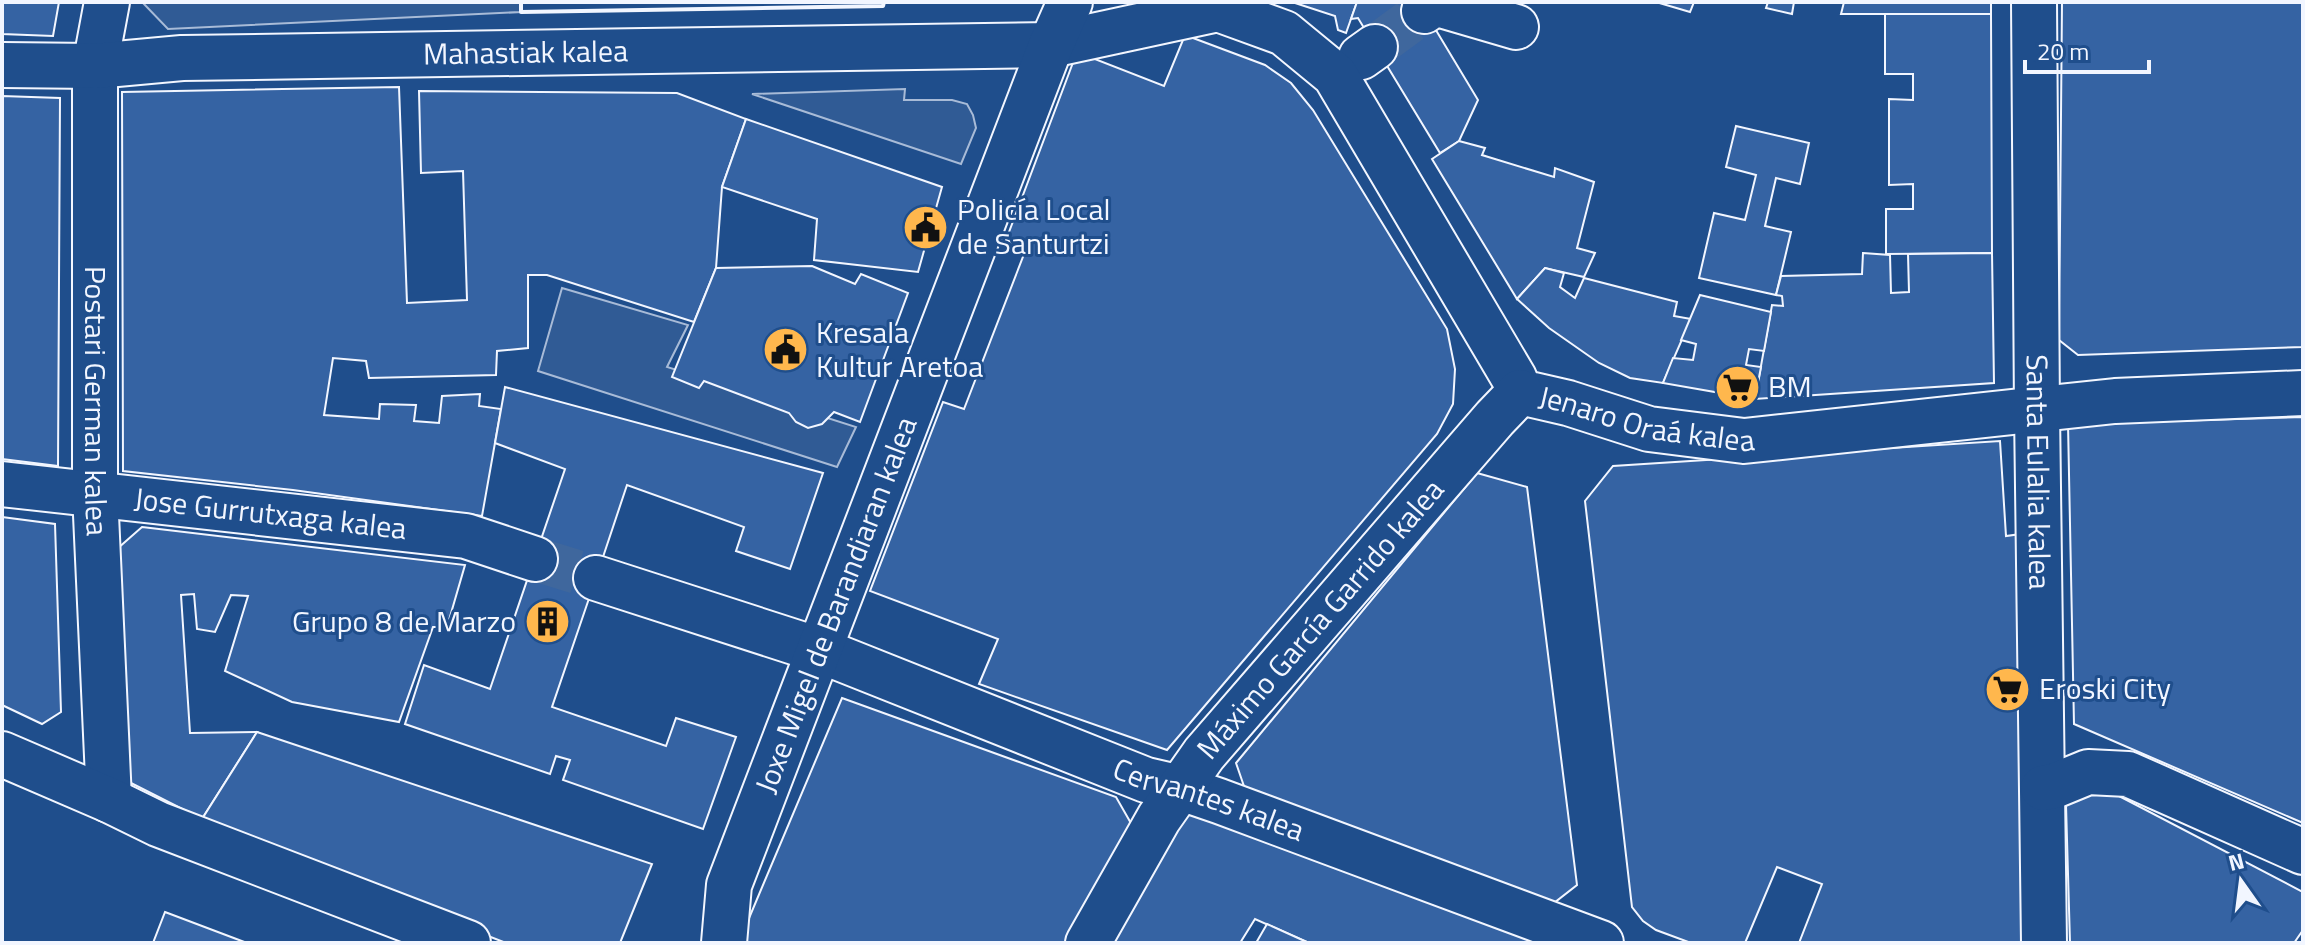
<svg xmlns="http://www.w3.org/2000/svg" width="2305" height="945" viewBox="0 0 2305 945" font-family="'Titillium Web',sans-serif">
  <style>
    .built { fill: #305b95; stroke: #a8bbd7; stroke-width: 2 }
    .building { fill: #3563a3; stroke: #f2f6ff; stroke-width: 2 }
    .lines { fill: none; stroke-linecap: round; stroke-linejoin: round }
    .minor-tunnel { stroke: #3f679d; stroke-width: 44; stroke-dasharray: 44 22; stroke-linecap: butt }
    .minor-casing { stroke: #f2f6ff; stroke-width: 48 }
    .minor { stroke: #1f4e8c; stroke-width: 44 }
    .wall { stroke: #f2f6ff; stroke-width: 4 }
    .labels { text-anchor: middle; stroke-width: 6; stroke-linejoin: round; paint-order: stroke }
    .street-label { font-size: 30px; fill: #f2f6ff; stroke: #1f4e8c }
    .poi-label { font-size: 30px; fill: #f2f6ff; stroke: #1f4e8c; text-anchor: start }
  </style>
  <rect width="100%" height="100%" fill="#1f4e8c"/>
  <g class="built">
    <polygon points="142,2 521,2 521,12 168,29"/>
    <polygon points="905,89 904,100 952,100 967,104 973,115 976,128 961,164 752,94"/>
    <polygon points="562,288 688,325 667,367 856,427 837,467 538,371"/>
  </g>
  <g class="building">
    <polygon points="2,2 59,2 53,36 2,34"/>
    <polygon points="1292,2 1357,2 1346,33 1338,30 1335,16"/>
    <polygon points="1357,2 1419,2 1478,100 1459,141 1440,153 1358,18 1351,19"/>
    <polygon points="1656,2 1694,2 1690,12"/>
    <polygon points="1768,2 1794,2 1792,14 1766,8"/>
    <polygon points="1844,2 1991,2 1991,14 1841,14"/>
    <polygon points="2062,2 2303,2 2303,347 2078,355 2059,340"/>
    <polygon points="1885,14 1991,14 1992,253 1886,254 1886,209 1913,209 1913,184 1889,185 1889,99 1913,100 1913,74 1885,74"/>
    <polygon points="1185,35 1265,65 1291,83 1313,110 1447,329 1455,369 1453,404 1437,434 1167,750 979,684 998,639 870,591 943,402 964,409 1026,249 1006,240 1077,52 1164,86"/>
    <polygon points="399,87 407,303 467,300 463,171 421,173 419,91 677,93 746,119 722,187 716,268 694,322 547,275 528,275 528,348 497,351 496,375 369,378 366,361 333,358 324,415 379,419 380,404 416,405 414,421 439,423 442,396 480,394 479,406 501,409 482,516 293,490 123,471 122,92"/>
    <polygon points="2,96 60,98 58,466 2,459"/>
    <polygon points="746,119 942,187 918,272 814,260 817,219 722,187"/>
    <polygon points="1736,126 1809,143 1800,184 1776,178 1765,226 1791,232 1776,295 1699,278 1714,213 1745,220 1756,175 1726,167"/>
    <polygon points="1459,141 1485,148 1482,155 1554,177 1555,168 1594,182 1577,248 1595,253 1584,277 1545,268 1517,299 1432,159"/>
    <polygon points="1863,253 1890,255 1891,293 1909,292 1908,254 1992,253 1994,383 1755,399 1772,305 1783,306 1782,296 1776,295 1781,276 1862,274"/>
    <polygon points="812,266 855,284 861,274 908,293 860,422 834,412 822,424 808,428 796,422 789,413 704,381 699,388 672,377 716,268"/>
    <polygon points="1545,268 1564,273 1560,287 1575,298 1584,278 1677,302 1674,316 1691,319 1663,383 1630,378 1599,363 1549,328 1517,299"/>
    <polygon points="1700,295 1771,312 1764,351 1749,349 1746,365 1761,367 1755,399 1663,383 1673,358 1693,360 1696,344 1681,340"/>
    <polygon points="505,387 823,473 790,569 736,551 744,527 627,485 596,578 552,707 666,746 676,718 736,737 703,829 563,780 570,760 556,756 550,774 405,724 424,665 490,689 565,469 495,443"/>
    <polygon points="2303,417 2303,823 2074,724 2068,424"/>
    <polygon points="2000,441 2006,536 2021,534 2025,943 1799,943 1822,884 1777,867 1745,943 1691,943 1656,930 1643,921 1632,907 1585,501 1613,466"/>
    <polygon points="1477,473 1527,487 1577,885 1550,906 1246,792 1236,763"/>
    <polygon points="2,517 55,524 61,712 42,724 2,705"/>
    <polygon points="142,527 465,565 447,627 433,627 399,722 292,702 225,671 248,596 231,595 215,632 197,629 194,594 181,595 190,733 257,732 202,819 127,781 117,549"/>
    <polygon points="842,698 1116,797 1132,825 1066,943 743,943 744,930"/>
    <polygon points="257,732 652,864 620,943 506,943 209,827 202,819"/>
    <polygon points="2096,784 2303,892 2303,930 2294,943 2070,943 2066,805"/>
    <polygon points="1199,806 1532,931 1535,943 1309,943 1255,919 1240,943 1101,943 1170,821"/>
    <polygon points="165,912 247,943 153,943"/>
    <polygon points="1267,924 1309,943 1256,943"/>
  </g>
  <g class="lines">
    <g class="minor-tunnel">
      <polyline points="1375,47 1424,11"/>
      <polyline points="535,559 596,578"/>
    </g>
    <defs>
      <g id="minor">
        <path id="s1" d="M107,2L95,66V493L109,800"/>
        <path id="s2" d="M2034,2L2037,411L2044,943"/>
        <polyline points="1424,11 1434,3 1516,27"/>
        <polyline points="1361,57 1375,47"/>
        <path id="s3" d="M2,65L95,66L182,58L1051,45L1218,9L1284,33L1335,75L1514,378L1520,392L1568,403L1649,429L1744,441L2115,401L2303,393"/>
        <path id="s4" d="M2,484L466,536L535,559"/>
        <path id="s5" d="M596,578L819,650L1146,780L1181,788L1219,801L1601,943"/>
        <polyline points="2,754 109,800 158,824 468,943"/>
        <polyline points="2043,788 2054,786 2088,772 2128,774 2303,852"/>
        <path id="s6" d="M724,943L729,885L1051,45L1070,2"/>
        <path id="s7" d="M1088,943L1159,818L1204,754L1495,418L1520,392"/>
      </g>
    </defs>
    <use href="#minor" class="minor-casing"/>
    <use href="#minor" class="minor"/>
    <polyline class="wall" points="521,2 521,12 883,6 884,2"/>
  </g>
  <defs>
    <symbol id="civic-disc" viewBox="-11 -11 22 22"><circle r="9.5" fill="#ffb74d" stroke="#1f4e8c"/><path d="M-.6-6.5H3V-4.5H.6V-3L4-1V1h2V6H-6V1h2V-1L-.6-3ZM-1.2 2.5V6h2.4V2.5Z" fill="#111"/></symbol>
    <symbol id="supermarket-disc" viewBox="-11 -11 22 22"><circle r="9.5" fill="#ffb74d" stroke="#1f4e8c"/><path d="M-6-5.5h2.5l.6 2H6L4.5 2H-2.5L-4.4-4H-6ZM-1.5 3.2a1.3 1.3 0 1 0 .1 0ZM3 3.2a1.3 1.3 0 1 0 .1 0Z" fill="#111"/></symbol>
    <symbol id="building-disc" viewBox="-11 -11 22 22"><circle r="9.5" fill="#ffb74d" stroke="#1f4e8c"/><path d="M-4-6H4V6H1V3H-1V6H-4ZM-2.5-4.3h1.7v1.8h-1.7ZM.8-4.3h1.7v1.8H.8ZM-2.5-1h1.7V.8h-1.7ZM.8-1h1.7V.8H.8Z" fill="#111"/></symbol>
  </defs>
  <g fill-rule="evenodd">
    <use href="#civic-disc" x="900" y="202" width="51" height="51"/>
    <use href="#civic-disc" x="760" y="324" width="51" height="51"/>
    <use href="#supermarket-disc" x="1712" y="362" width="51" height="51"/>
    <use href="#building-disc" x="522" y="596" width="51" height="51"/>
    <use href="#supermarket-disc" x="1982" y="664" width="51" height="51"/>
  </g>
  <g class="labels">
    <g class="street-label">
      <text dy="10" stroke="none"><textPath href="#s3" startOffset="524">Mahastiak kalea</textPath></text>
      <text dy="10" stroke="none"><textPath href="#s1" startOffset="400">Postari German kalea</textPath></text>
      <text dy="10" stroke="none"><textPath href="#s3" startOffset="1854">Jenaro Oraá kalea</textPath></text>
      <text dy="10" stroke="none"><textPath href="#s2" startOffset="470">Santa Eulalia kalea</textPath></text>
      <text dy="10" stroke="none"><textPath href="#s4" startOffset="270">Jose Gurrutxaga kalea</textPath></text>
      <text dy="10" stroke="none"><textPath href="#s6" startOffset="358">Joxe Migel de Barandiaran kalea</textPath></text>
      <text dy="10" stroke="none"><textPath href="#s7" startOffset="400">Máximo García Garrido kalea</textPath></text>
      <text dy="10" stroke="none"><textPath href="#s5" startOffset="652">Cervantes kalea</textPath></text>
    </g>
    <g class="poi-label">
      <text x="957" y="220">Policía Local<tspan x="957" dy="34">de Santurtzi</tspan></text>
      <text x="816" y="343">Kresala<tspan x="816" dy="34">Kultur Aretoa</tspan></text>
      <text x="1768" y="397">BM</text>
      <text x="516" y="632" text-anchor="end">Grupo 8 de Marzo</text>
      <text x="2039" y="699">Eroski City</text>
    </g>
  </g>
  <rect width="2305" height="945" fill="none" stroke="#f2f6ff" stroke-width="8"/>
  <g transform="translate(2241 881) rotate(346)" stroke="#1f4e8c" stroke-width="6" paint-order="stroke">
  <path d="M0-6L14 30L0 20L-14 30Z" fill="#f2f6ff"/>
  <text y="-12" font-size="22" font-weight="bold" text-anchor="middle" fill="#f2f6ff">N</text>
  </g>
  <path d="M2025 60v12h124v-12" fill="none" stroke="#f2f6ff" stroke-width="4"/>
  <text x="2037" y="60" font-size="24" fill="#f2f6ff" stroke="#1f4e8c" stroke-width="6" paint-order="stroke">20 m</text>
</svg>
